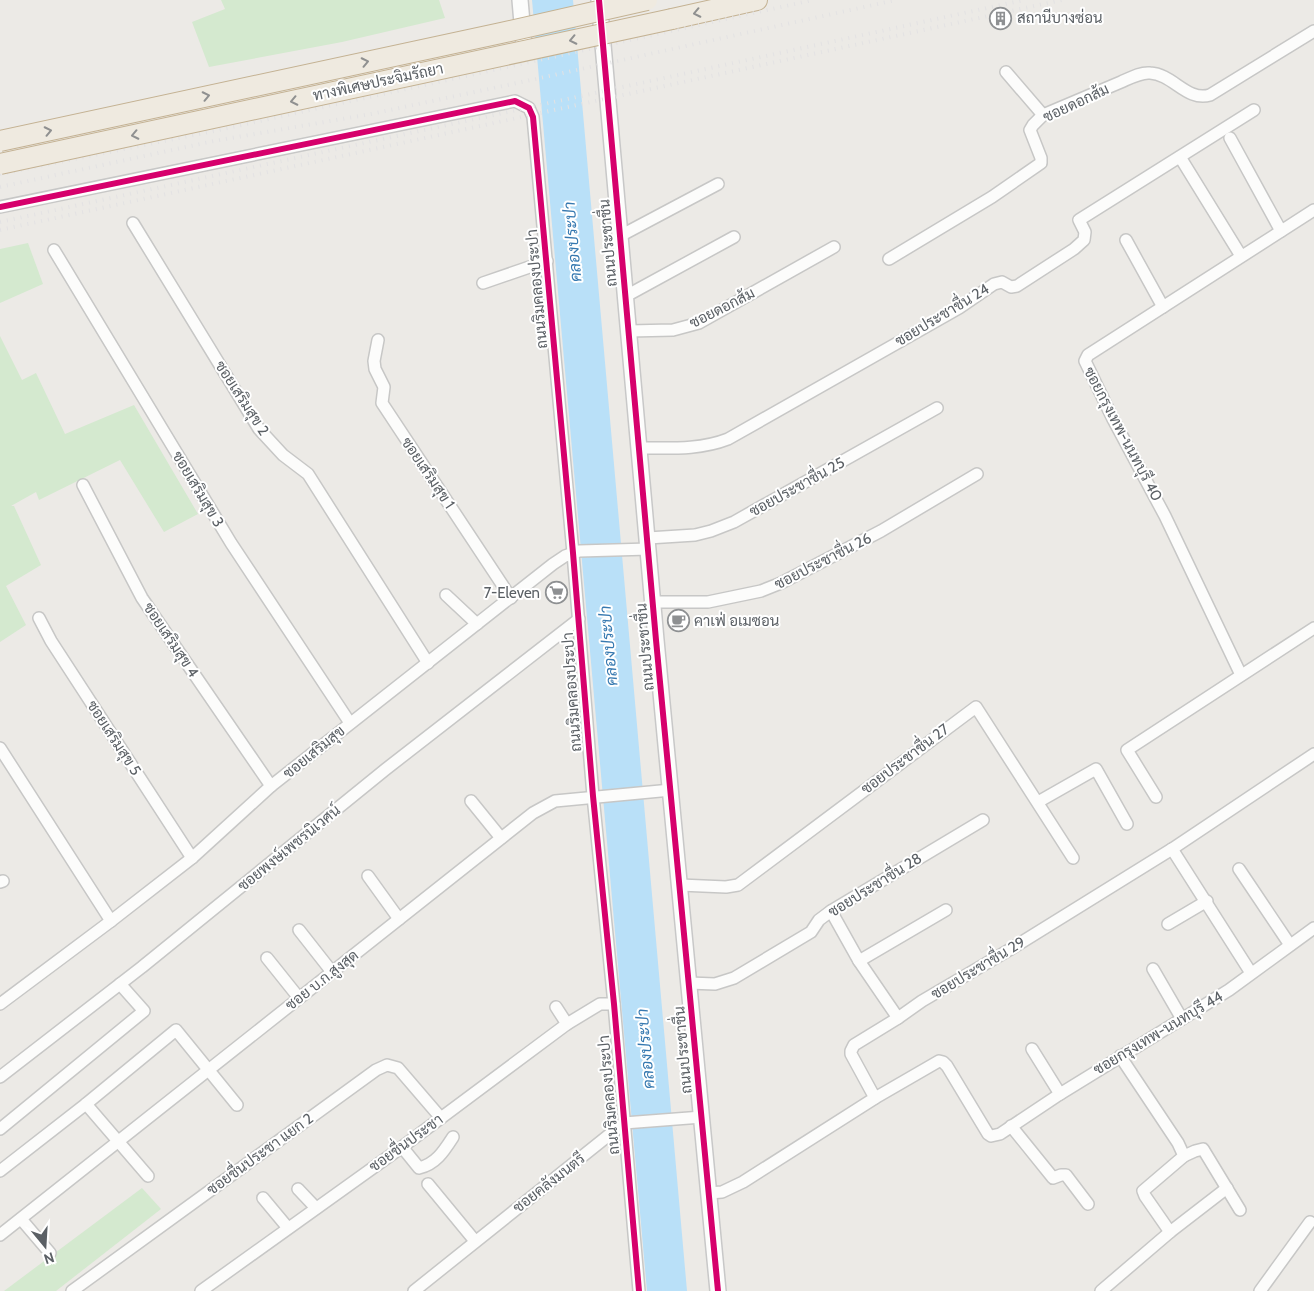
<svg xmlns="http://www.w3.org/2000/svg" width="1314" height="1291" viewBox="0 0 1314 1291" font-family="Cabin,Sarabun,sans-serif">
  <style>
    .green { fill: #d4e9cf }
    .water { fill: #b9e0f8 }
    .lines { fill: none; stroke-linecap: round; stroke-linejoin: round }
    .street-casing { stroke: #c7c7c6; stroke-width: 14 }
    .secondary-casing { stroke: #c8c8c8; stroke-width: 18 }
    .highway-casing { stroke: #c4b293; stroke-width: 22 }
    .street { stroke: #fcfcfb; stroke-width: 11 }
    .secondary { stroke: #fcfcfb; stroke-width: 15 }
    .highway { stroke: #efeae0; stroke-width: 20 }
    .rail { stroke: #e3e2e3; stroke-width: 4; stroke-dasharray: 1 6; stroke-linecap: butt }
    .highway-bridge-casing { stroke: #c4b293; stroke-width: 22; stroke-linecap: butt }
    .highway-bridge { stroke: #efeae0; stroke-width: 20 }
    .cycleway-casing { stroke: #fff; stroke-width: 9 }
    .cycleway { stroke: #d6006c; stroke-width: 6 }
    .oneway { stroke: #8f9090 }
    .labels { text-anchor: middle; stroke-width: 4; stroke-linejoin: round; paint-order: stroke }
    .poi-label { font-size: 15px; fill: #5b6065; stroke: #fff; text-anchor: start }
    .street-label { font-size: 15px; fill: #5b6065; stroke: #fff }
    .water-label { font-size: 16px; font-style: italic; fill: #3679b0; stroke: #fff }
  </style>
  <rect width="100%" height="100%" fill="#eceae6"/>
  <g class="green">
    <polygon points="221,0 439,0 445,18 342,42 209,67 192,22 225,9"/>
    <polygon points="28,243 43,284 0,303 0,249"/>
    <polygon points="0,336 22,380 36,373 65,434 134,405 198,514 164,532 120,460 39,500 36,492 11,506 14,506 41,565 6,586 26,625 0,642"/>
    <polygon points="142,1188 161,1209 56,1291 4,1291"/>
  </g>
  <polygon class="water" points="532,0 573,0 687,1291 647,1291"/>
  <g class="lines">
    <defs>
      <g id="street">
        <polyline points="1006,72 1043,115"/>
        <polyline points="1230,138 1281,231"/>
        <polyline points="1180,157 1241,256"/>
        <polyline points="0,207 515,101 529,108 533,117 573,553 593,796 614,1004 639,1291"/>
        <polyline points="133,223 259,429 283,455 308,474 428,663"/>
        <polyline points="620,236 718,184"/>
        <polyline points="1126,240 1163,307"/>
        <polyline points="54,250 231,543 350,723"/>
        <path d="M889,259L992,197L1041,163V158L1030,130L1033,125L1043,115C1069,104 1095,93 1121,82C1130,78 1141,72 1150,73C1173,74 1187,102 1210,95L1314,31"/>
        <polyline points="483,283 547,261"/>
        <polyline points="626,296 734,237"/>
        <polyline points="629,331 673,330 699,323 834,247"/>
        <polyline points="378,340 374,361 375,369 384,387 382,403 511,598"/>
        <path d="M640,448C670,448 700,450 728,439L959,308L994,284L1002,282L1011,287L1017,286L1074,249L1084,240L1085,232L1079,220L1254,110"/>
        <polyline points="83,485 142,598 271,786"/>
        <polyline points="648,538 695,535 711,531 734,522 937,408"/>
        <polyline points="446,595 477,624"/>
        <polyline points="654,602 708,602 761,591 781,583 881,531 977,474"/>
        <polyline points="39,618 51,641 192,858"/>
        <polyline points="1241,675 1165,516 1113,419 1085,361 1088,355 1314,210"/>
        <polyline points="0,748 111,921"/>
        <polyline points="1156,797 1127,750 1314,628"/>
        <polyline points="471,801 501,838"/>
        <polyline points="1038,802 1096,769 1127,824"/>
        <polyline points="1172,849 1251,973"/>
        <polyline points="1239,869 1290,945"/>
        <polyline points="368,876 399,919"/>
        <polyline points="0,882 3,881"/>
        <polyline points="680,885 726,887 738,885 976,707 1073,858"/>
        <polyline points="831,911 859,961 898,1018"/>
        <polyline points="1168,924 1207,901"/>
        <polyline points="299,930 332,972"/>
        <polyline points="267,958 299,998"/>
        <polyline points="859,961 946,910"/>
        <polyline points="1153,969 1182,1019"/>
        <polyline points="689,983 715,984 734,978 811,932 819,920 831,911 983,820"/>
        <polyline points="0,1004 111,921 192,858 271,786 553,564 565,556 579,551 649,549"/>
        <polyline points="556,1007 567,1024"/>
        <polyline points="1032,1049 1060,1094"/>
        <polyline points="1120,1056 1178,1143 1184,1156 1143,1191 1145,1196 1170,1232"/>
        <polyline points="0,1077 142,967 386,769 579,619"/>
        <polyline points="875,1098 939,1061 943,1062 947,1066 988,1134 991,1136 1000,1134 1060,1094 1229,990 1314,928"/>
        <polyline points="86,1104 148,1176"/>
        <polyline points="1011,1126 1053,1178 1061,1175 1066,1175 1088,1204"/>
        <polyline points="0,1129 144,1011 120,984"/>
        <path d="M402,1147L419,1168C436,1164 444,1151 453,1137"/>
        <polyline points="1184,1156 1195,1151 1203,1149 1240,1210"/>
        <polyline points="0,1171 86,1104 176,1030 237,1105"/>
        <polyline points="428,1184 475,1241"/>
        <polyline points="298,1189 316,1208"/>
        <polyline points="709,1193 722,1192 743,1182 875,1098 851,1054 851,1051 854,1045 898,1018 922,1001 1009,950 1172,849 1314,754"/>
        <polyline points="263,1198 288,1228"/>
        <polyline points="21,1219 50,1253"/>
        <polyline points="0,1235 533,813 555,801 671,790"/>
        <polyline points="72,1291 376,1070 387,1065 398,1068 441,1118"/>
        <polyline points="201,1291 402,1147 567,1024 600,1004 614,1004"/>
        <polyline points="414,1291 624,1123 702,1117"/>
        <polyline points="1101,1291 1170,1232 1227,1188"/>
        <polyline points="1260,1291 1310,1222"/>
      </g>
      <g id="secondary">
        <polyline points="520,0 524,46"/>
        <polyline points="599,0 656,640 718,1291"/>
      </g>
      <polyline id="highway" points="672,19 757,0"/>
    </defs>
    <use href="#street" class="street-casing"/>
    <use href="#secondary" class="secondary-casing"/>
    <use href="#highway" class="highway-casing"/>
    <use href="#street" class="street"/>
    <use href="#secondary" class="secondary"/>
    <use href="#highway" class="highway"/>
    <g class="rail">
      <polyline points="0,174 214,131 813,0"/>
      <polyline points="0,187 214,141 371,114 531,80 896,0"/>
      <polyline points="0,222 1024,0"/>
      <polyline points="0,230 1062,0"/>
    </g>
    <defs>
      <g id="highway-bridge">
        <polyline points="0,141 501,33 647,0"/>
        <polyline points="0,164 672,19"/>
      </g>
    </defs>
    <use href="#highway-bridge" class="highway-bridge-casing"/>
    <use href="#highway-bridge" class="highway-bridge"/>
    <defs>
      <g id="cycleway">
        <polyline points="599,0 656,640 718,1291"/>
        <polyline points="0,207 515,101 529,108 533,117 573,553 593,796 614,1004 639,1291"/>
      </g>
    </defs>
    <use href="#cycleway" class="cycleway-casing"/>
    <use href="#cycleway" class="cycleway"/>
  </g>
  <defs><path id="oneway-chevron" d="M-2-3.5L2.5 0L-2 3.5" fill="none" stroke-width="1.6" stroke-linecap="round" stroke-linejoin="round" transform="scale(1.25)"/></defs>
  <g class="oneway">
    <use href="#oneway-chevron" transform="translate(697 13) rotate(168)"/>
    <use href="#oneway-chevron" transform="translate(573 40) rotate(168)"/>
    <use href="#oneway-chevron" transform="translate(365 62) rotate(-12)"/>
    <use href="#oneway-chevron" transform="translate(206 96) rotate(-12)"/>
    <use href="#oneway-chevron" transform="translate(294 101) rotate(168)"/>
    <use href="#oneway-chevron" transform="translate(48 131) rotate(-12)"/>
    <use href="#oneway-chevron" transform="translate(135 135) rotate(168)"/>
  </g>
  <defs>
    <symbol id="building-ring" viewBox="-11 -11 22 22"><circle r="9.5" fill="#fff" stroke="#8e9092" stroke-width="1.5"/><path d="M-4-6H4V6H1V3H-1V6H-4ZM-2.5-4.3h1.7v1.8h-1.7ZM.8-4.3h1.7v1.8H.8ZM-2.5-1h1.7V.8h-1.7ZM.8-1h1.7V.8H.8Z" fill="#8e9092"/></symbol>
    <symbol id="supermarket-ring" viewBox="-11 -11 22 22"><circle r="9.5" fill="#fff" stroke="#8e9092" stroke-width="1.5"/><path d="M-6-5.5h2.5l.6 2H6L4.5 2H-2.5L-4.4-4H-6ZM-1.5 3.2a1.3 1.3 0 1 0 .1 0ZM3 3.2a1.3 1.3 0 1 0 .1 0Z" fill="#8e9092"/></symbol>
    <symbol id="cafe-ring" viewBox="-11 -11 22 22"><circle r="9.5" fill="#fff" stroke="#8e9092" stroke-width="1.5"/><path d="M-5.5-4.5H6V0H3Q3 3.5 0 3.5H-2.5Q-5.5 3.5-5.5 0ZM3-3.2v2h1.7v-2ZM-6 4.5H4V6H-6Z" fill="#8e9092"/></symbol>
  </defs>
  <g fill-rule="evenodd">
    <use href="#building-ring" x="988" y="6" width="25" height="25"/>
    <use href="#supermarket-ring" x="544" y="580" width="25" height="25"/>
    <use href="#cafe-ring" x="666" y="608" width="25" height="25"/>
  </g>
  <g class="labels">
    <g class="poi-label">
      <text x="1017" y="23">สถานีบางซ่อน</text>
      <text x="540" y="598" text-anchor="end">7-Eleven</text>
      <text x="694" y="626">คาเฟ่ อเมซอน</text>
    </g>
    <g class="street-label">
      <text transform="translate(378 82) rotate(-12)" y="5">ทางพิเศษประจิมรัถยา</text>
      <text transform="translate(1076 103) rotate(-25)" y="5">ซอยดอกส้ม</text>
      <text transform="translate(608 243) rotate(-95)" y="5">ถนนประชาชื่น</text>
      <text transform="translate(537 289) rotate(-95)" y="5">ถนนริมคลองประปา</text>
      <text transform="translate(722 308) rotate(-27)" y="5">ซอยดอกส้ม</text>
      <text transform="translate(942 315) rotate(-31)" y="5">ซอยประชาชื่น 24</text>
      <text transform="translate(242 398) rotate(57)" y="5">ซอยเสริมสุข 2</text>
      <text transform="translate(1123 434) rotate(62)" y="5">ซอยกรุงเทพ-นนทบุรี 40</text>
      <text transform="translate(428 473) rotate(56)" y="5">ซอยเสริมสุข 1</text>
      <text transform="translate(797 487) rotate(-29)" y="5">ซอยประชาชื่น 25</text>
      <text transform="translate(198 489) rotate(59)" y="5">ซอยเสริมสุข 3</text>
      <text transform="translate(823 561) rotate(-27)" y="5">ซอยประชาชื่น 26</text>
      <text transform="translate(171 640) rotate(56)" y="5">ซอยเสริมสุข 4</text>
      <text transform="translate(645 647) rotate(-95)" y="5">ถนนประชาชื่น</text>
      <text transform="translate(572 692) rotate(-94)" y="5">ถนนริมคลองประปา</text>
      <text transform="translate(114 738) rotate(57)" y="5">ซอยเสริมสุข 5</text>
      <text transform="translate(314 752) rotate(-39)" y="5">ซอยเสริมสุข</text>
      <text transform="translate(905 759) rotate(-37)" y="5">ซอยประชาชื่น 27</text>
      <text transform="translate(289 848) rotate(-39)" y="5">ซอยพงษ์เพชรนิเวศน์</text>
      <text transform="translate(875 885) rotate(-32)" y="5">ซอยประชาชื่น 28</text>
      <text transform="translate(978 968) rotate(-31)" y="5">ซอยประชาชื่น 29</text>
      <text transform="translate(322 980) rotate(-38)" y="5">ซอย บ.ก.สูงสุด</text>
      <text transform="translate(1158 1033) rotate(-31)" y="5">ซอยกรุงเทพ-นนทบุรี 44</text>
      <text transform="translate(683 1050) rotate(-95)" y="5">ถนนประชาชื่น</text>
      <text transform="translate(609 1095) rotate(-95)" y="5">ถนนริมคลองประปา</text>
      <text transform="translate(406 1143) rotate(-36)" y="5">ซอยชื่นประชา</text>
      <text transform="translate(260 1154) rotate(-36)" y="5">ซอยชื่นประชา แยก 2</text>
      <text transform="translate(549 1183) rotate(-38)" y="5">ซอยคลังมนตรี</text>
    </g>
    <g class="water-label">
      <text transform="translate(572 242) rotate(-95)" y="6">คลองประปา</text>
      <text transform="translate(608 646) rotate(-95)" y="6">คลองประปา</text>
      <text transform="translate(645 1049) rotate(-95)" y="6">คลองประปา</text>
    </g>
  </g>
  <g transform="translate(45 1246) rotate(162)" stroke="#ffffff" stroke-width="4" paint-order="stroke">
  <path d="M0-4L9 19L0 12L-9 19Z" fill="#5b6065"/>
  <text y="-8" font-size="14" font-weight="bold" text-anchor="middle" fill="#5b6065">N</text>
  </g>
</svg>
